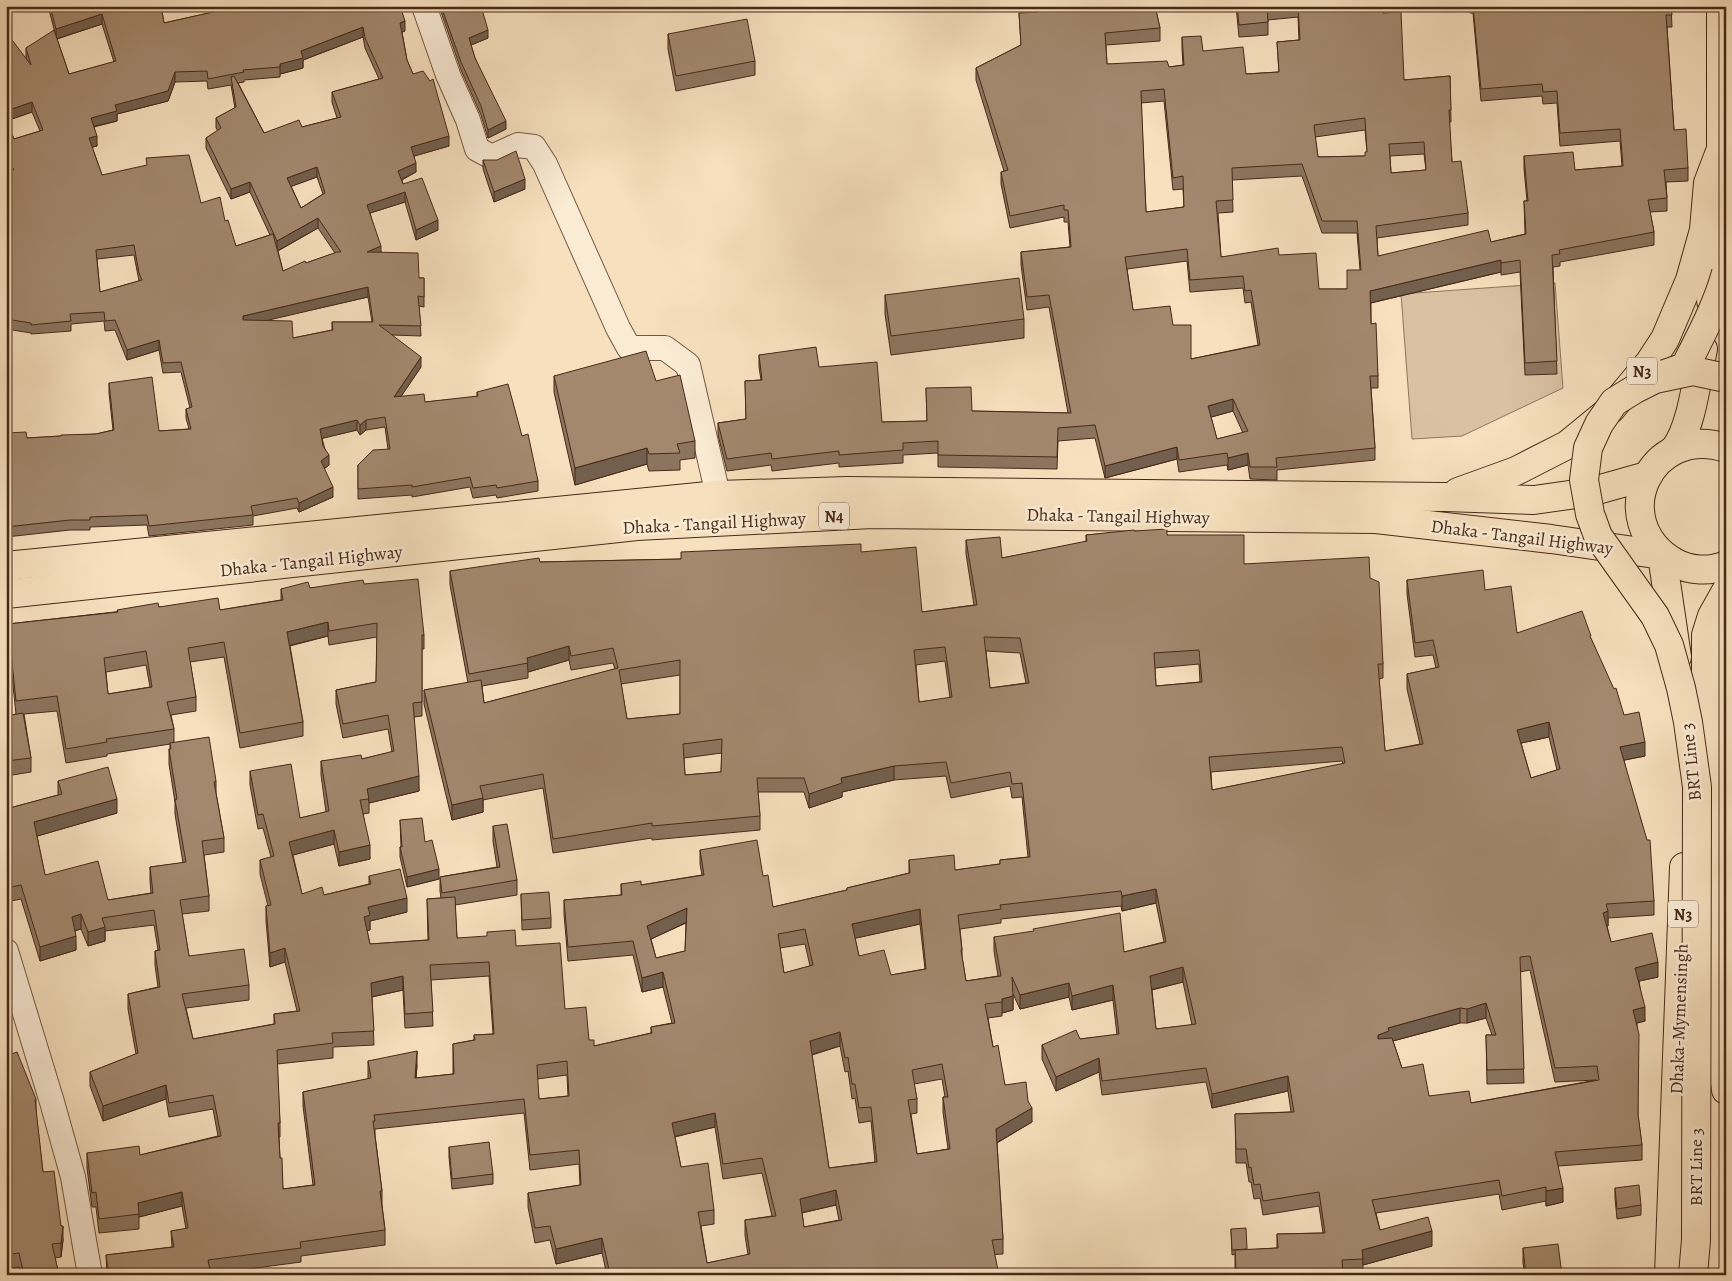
<svg xmlns="http://www.w3.org/2000/svg" width="1732" height="1281" viewBox="0 0 1732 1281" font-family="Alegreya,serif">
  <style>
    .green { fill: #d9c1a2; stroke: #90755d }
    .lines { fill: none; stroke-linecap: round; stroke-linejoin: round }
    .minor-casing { stroke: #745742; stroke-width: 26 }
    .highway-casing { stroke: #482918; stroke-width: 30 }
    .minor { stroke: #faebd5; stroke-width: 24 }
    .highway { stroke: #f7e0be; stroke-width: 28 }
    .highway-bridge-casing { stroke: #482918; stroke-width: 30; stroke-linecap: butt }
    .highway-bridge { stroke: #f7e0be; stroke-width: 28 }
    .wall { fill: #8c755f; stroke: #482918; fill-rule: evenodd }
    .shaded-wall { fill: #725f4d; stroke: #482918 }
    .building { fill: #a3886e; stroke: #482918; fill-rule: evenodd }
    .labels { text-anchor: middle; stroke-width: 5; stroke-linejoin: round; paint-order: stroke }
    .shield { fill: #faebd5; stroke: #7d6351; stroke-width: 1 }
    .shield-label { font-size: 16px; font-weight: bold; fill: #482918 }
    .street-label { font-size: 18px; fill: #482918; stroke: #faebd5 }
  </style>
  <rect width="100%" height="100%" fill="#f7e0be"/>
  <filter id="stains"><feTurbulence type="fractalNoise" baseFrequency=".004" numOctaves="4"/><feColorMatrix values="0 0 0 0 .2 0 0 0 0 .09 0 0 0 0 .02 0 0 0 .5 -.17"/></filter>
  <radialGradient id="worn" r=".72"><stop offset=".6" stop-color="#630" stop-opacity="0"/><stop offset="1" stop-color="#630" stop-opacity=".3"/></radialGradient>
  <polygon class="green" points="1555,283 1563,388 1462,436 1412,439 1401,294"/>
  <g class="lines">
    <defs>
      <g id="minor">
        <polyline points="424,6 448,75 468,120 477,149 492,157 518,145 534,147 545,164 618,328 629,348 665,348 688,365 718,495"/>
        <polyline points="6,951 52,1102 73,1177 90,1275"/>
      </g>
      <g id="highway">
        <polyline points="1721,6 1721,167"/>
        <polyline points="1711,301 1719,240 1719,217"/>
        <path d="M1726,448C1650,423 1605,521 1674,562C1689,571 1710,572 1726,565"/>
        <path d="M1674,450C1692,428 1697,377 1703,349"/>
        <polyline points="1458,492 1516,471 1567,445 1611,409 1650,362 1665,339 1690,280 1704,230 1708,183 1721,149"/>
        <polyline points="6,566 718,495 847,491 1445,497 1534,500 1590,492 1647,476"/>
        <polyline points="1726,591 1712,616 1706,635 1706,671 1720,824 1723,1067 1726,1090"/>
        <polyline points="6,594 637,526 872,514 1376,519 1551,539 1662,555 1677,657"/>
        <polyline points="1669,1275 1684,867"/>
      </g>
    </defs>
    <use href="#minor" class="minor-casing"/>
    <use href="#highway" class="highway-casing"/>
    <use href="#minor" class="minor"/>
    <use href="#highway" class="highway"/>
    <defs>
      <g id="highway-bridge">
        <path d="M1665,374L1685,367C1700,337 1717,306 1726,273"/>
        <polyline points="1693,1275 1696,1240 1697,787 1688,722 1681,688 1669,645 1655,616 1598,536 1590,514 1584,480 1588,448 1599,424 1614,402 1635,389 1655,379 1693,371 1726,378"/>
      </g>
    </defs>
    <use href="#highway-bridge" class="highway-bridge-casing"/>
    <use href="#highway-bridge" class="highway-bridge"/>
  </g>
  <g class="wall">
    <path d="M48,6H161L164,23L240,6L405,31L402,32L407,60L413,74L449,146L414,156L416,172L402,180L403,184L438,230L416,240L405,202L370,213L381,252L419,278H424V307L419,306L421,336L392,335L421,367L401,396L425,402L477,397V392L522,436L538,481V491L497,498L496,495L473,498L470,487L412,497V495L358,499V465L388,449L385,427L366,430L360,435L357,430L322,438L329,465L324,469L333,497L299,512L297,508L253,516V525L149,536L147,525L90,527V530H70L6,537V433L27,438L96,434L113,430L109,393V383L159,431L189,429L186,418V409L190,408L181,372L163,373L159,350L127,360L115,330L105,331L104,321L71,324V331L31,334V333L6,329V121L14,139L40,131L32,112L6,121L26,58V48L55,33ZM102,24L114,62L69,74L57,39ZM363,37L365,48L379,79L332,92V102L337,118L302,127L264,133L238,83L244,82V80L280,77V74L303,68V60ZM207,81L208,89L231,85L235,108L216,118V128L218,131L206,138V148L231,199L250,192L270,235L236,246L225,221L201,203L102,175L92,147L97,146L94,127L117,121V114L168,101L175,82ZM317,177L323,194L301,208L291,186ZM318,228L335,253L283,271L278,251ZM134,255L139,281L100,292L97,259ZM368,297L372,322H332V330L293,338L266,320Z"/>
    <polygon points="439,6 465,6 465,8 488,38 471,45 475,58 506,129 488,138 481,115 461,70"/>
    <path d="M1037,6H1155L1160,28V41L1106,45L1107,64L1169,67L1183,65L1182,49V37L1203,51L1246,74L1279,72L1277,42L1299,40L1298,17L1268,20V35L1239,37L1236,6H1383V13L1404,80L1450,76L1451,122H1449L1452,162L1468,213V225L1377,238L1378,256L1491,242L1525,234L1524,201H1527L1524,169V156L1575,170L1622,166L1620,141L1560,146L1557,103L1543,104L1542,96L1481,101L1473,13H1470L1469,6H1671L1672,27H1667L1674,130L1688,168V181L1666,182L1667,198V211L1650,212L1654,232V245L1560,262V266L1553,267L1557,374L1525,375L1520,272L1501,275V272L1371,303V324L1378,376V388H1371L1375,448V460L1277,470V480L1250,479L1248,465L1228,470L1227,465L1179,472L1177,459L1105,478L1095,438L1058,441L1057,469L938,467V453L903,455V463L839,467V463L772,471L771,465L727,471L718,435V423L746,419L745,381L761,380L759,367V355L819,367L882,422L927,421L926,388L972,411L1068,413L1049,307L1027,310L1021,265V252L1070,247L1068,222H1064V217L1010,228L1001,184V172L1004,171L976,80V68L1021,45L1019,13L1037,12ZM1164,101L1173,190L1183,189L1184,207L1146,212L1141,103ZM1365,130L1367,152L1365,156L1318,157L1315,137ZM1424,154L1426,170L1391,173L1390,156ZM1302,176L1322,233H1357L1360,270L1347,289H1319L1279,255L1221,257L1218,213L1233,212L1232,180ZM1187,261L1190,292L1243,288L1245,303L1251,302L1258,345L1191,359L1173,325L1133,310L1127,269ZM1233,411L1243,433L1217,439L1211,417Z"/>
    <polygon points="668,34 755,61 755,75 676,91 668,49"/>
    <polygon points="483,160 525,189 494,202 483,169"/>
    <polygon points="885,295 1024,319 1024,338 891,355 885,314"/>
    <polygon points="554,376 656,381 695,441 695,458 680,460 680,470 649,471 647,464 575,485 554,392"/>
    <path d="M1134,531L1167,535L1244,564L1370,578L1383,664V678L1379,679L1385,751L1420,744L1407,689V674L1436,668L1433,655L1415,657L1407,594V580L1485,590L1517,633L1591,639L1624,715L1645,756L1624,760L1654,901V915L1608,918V926H1607L1611,942L1658,977L1639,981L1645,1021L1637,1023L1638,1116L1642,1145V1160L1558,1166L1563,1202L1546,1206V1201L1502,1210L1499,1194L1376,1213L1380,1230L1432,1246L1363,1265V1273L1343,1274V1275H1235V1254L1232,1255L1231,1229L1247,1250L1277,1248V1234L1323,1233L1319,1206L1263,1215L1260,1198L1254,1199L1251,1182H1249L1246,1163H1236L1235,1114L1291,1112L1288,1091L1212,1108L1206,1082L1102,1095L1099,1072L1056,1091L1042,1059V1045L1080,1039L1117,1035L1113,1000L1072,1010L1069,997L1020,1009L1013,994V1010L1002,1013V1016L988,1018L993,1047L1005,1085L1028,1101L1032,1122L997,1143L1003,1239V1254L607,1275L602,1253L556,1264L550,1240L535,1243L528,1207V1193L580,1185L579,1164L530,1170L524,1113L375,1129V1135L382,1191V1205L385,1230V1245L301,1256V1262L211,1274V1275H107L106,1255L172,1247L171,1231L186,1229L182,1206L139,1217V1229L99,1233L96,1207H92L87,1168V1153L140,1155L218,1136L213,1109L169,1117L166,1099L103,1121L90,1086V1072L136,1054L128,1009V994L158,987L155,965V951L158,950L154,925L105,931V941L88,946L81,929L75,931L76,950L40,961L21,899L6,902V809L58,795V781L117,813L37,836L45,875L108,900L151,893L150,881V867L183,863L175,814V802L169,764V749H170V744L107,754V756L66,763L57,711L24,714L31,758V772L6,776V716L16,714L8,638V624L159,607L220,610L281,600V589L310,588L364,584L424,635V649H422V716L414,717L419,791L369,803V813L363,814L370,859L339,866L334,844L293,855L302,894L324,895L369,884V876L407,912L370,921V930H367L370,944L428,940L427,899L441,898L440,891V877L497,867L493,841V826L517,880V895L455,905L457,938L516,946L594,1046L651,1033V1027L672,1023L663,987L642,992L633,955L568,961L564,914V900L621,895V884L641,885L702,875L700,864V850L763,876L773,907L847,890V888L909,873V860L955,870L1000,864V860L1028,857L1022,797L1012,798L1010,786L951,798L946,776L894,780L842,792V797L809,808L804,792H758L760,816V830L652,840V838L553,853L543,788L483,800V812L452,820L424,704V690L468,683L450,585V571L540,562L681,559L861,552L922,612L974,605L966,554V540L1002,558L1086,542V535ZM328,636L329,645L377,637L376,682L336,690V704L343,738L388,729L392,752L362,759L321,761V775L326,812L300,818L250,771V785L258,829L263,828L271,857L260,860V874L268,906H266V921L270,967L285,962L297,1011L274,1014V1024L193,1039L186,1008L249,1000V985L189,956L182,914L209,911V896L204,855L224,852V838L216,793V781L174,743V729L171,715L196,711V697L190,662L224,657L240,748L303,736V722L290,646ZM986,651L1020,653L1026,683L990,688ZM569,660L571,670L613,663L615,669L484,703L482,686L528,678V672ZM945,661L950,698L919,702L916,665ZM1199,664L1200,682L1156,686L1155,668ZM146,665L150,687L108,694L106,672ZM680,675V714L627,719L621,684ZM1549,737L1557,770L1531,778L1521,743ZM722,753L721,772L685,775L684,758ZM1342,761L1343,764L1212,790L1211,772ZM1156,903L1164,942L1124,952L994,937V951L998,976L966,981L962,957V950L960,929L1001,923V919L1121,906L1122,911ZM686,923L685,951L656,958L651,939ZM920,924L925,969L891,975L859,956L855,938ZM805,944L810,966L784,973L780,948ZM1530,970L1555,1082L1596,1080L1471,1103L1429,1096L1402,1068L1393,1041L1460,1023H1467L1486,1018L1492,1035H1486L1487,1084L1524,1083L1520,972ZM489,976L493,1034L474,1035V1040L453,1044V1074L416,1078L417,1065L368,1061V1079L303,1092V1106L313,1185L283,1189L280,1158L279,1137H280V1123L277,1064L333,1058V1047L374,1045L372,997L403,990L405,1028L433,1026L431,980ZM1183,982L1192,1025L1156,1029L1152,990ZM840,1046L845,1072L848,1071L852,1099L855,1098L859,1123L871,1121L875,1162L829,1168L812,1055ZM567,1075L568,1096L539,1099L537,1079ZM942,1079L945,1097H943V1112L948,1149L917,1154L911,1114L917,1113V1099L914,1084ZM715,1127L723,1179L762,1173L772,1216L745,1220V1235L748,1255L707,1263L701,1226L714,1224V1210L681,1167L675,1137ZM836,1205L839,1220L804,1227L802,1213Z"/>
    <polygon points="400,820 425,842 439,879 407,887 400,857 400,847 401,847"/>
    <polygon points="521,894 551,918 551,928 522,930"/>
    <polygon points="6,1056 36,1113 43,1172 61,1226 63,1240 61,1257 55,1258 59,1275 21,1275 19,1267 6,1269"/>
    <polygon points="449,1147 493,1174 493,1184 452,1189 449,1157"/>
    <polygon points="1615,1188 1641,1205 1641,1215 1617,1219 1615,1198"/>
    <polygon points="1523,1248 1562,1275 1525,1275 1523,1263"/>
  </g>
  <g class="shaded-wall">
    <polygon points="102,14 102,24 56,39 56,29"/>
    <polygon points="405,21 405,31 400,33 400,23"/>
    <polygon points="363,27 363,37 303,60 303,68 280,74 280,64 301,51"/>
    <polygon points="488,30 488,38 469,46 469,38"/>
    <polygon points="175,72 175,82 168,101 117,114 117,121 91,127 91,118"/>
    <polygon points="32,102 32,112 6,121 6,111"/>
    <polygon points="506,121 506,129 488,138 488,130"/>
    <polygon points="97,136 97,146 89,148 89,138"/>
    <polygon points="449,136 449,146 411,157 411,147"/>
    <polygon points="416,163 416,172 398,181 398,171"/>
    <polygon points="317,167 317,177 287,188 287,178"/>
    <polygon points="525,179 525,189 494,202 494,192"/>
    <polygon points="250,182 250,192 231,199 231,189"/>
    <polygon points="405,192 405,202 367,214 367,205"/>
    <polygon points="318,218 318,228 277,251 277,241"/>
    <polygon points="438,220 438,230 416,240 416,230"/>
    <polygon points="381,246 381,256 367,252"/>
    <polygon points="1501,260 1501,272 1370,303 1370,291"/>
    <polygon points="368,287 368,297 243,326 243,316"/>
    <polygon points="159,340 159,350 127,360 127,350"/>
    <polygon points="421,357 421,367 394,407 394,397"/>
    <polygon points="1233,399 1233,411 1208,418 1208,406"/>
    <polygon points="357,420 357,430 320,439 320,429"/>
    <polygon points="366,420 366,430 360,435 360,425"/>
    <polygon points="1177,447 1177,459 1105,478 1105,466"/>
    <polygon points="647,448 647,464 575,485 575,468"/>
    <polygon points="1248,453 1248,465 1228,470 1228,458"/>
    <polygon points="329,455 329,465 321,471 321,461"/>
    <polygon points="333,487 333,497 299,512 299,503"/>
    <polygon points="328,622 328,636 287,646 287,632"/>
    <polygon points="569,646 569,660 528,672 527,658"/>
    <polygon points="1549,722 1549,737 1517,744 1517,730"/>
    <polygon points="1645,742 1645,756 1620,761 1620,747"/>
    <polygon points="894,766 894,780 842,792 842,797 809,808 809,794 841,778"/>
    <polygon points="419,776 419,791 369,803 367,789"/>
    <polygon points="483,798 483,812 452,820 452,805"/>
    <polygon points="117,799 117,813 34,837 34,822"/>
    <polygon points="334,830 334,844 289,856 289,842"/>
    <polygon points="370,845 370,859 339,866 339,852"/>
    <polygon points="439,869 439,879 407,887 407,877"/>
    <polygon points="1156,889 1156,903 1122,911 1122,896"/>
    <polygon points="407,898 407,912 370,921 370,930 364,931 364,917 368,907"/>
    <polygon points="687,908 687,922 647,941 647,926"/>
    <polygon points="920,909 920,924 852,939 852,924"/>
    <polygon points="1608,911 1608,926 1603,927 1603,913"/>
    <polygon points="81,914 81,929 72,931 72,917"/>
    <polygon points="105,927 105,941 88,946 88,932"/>
    <polygon points="76,936 76,950 40,961 40,947"/>
    <polygon points="285,948 285,962 270,967 270,953"/>
    <polygon points="1658,962 1658,977 1635,982 1635,968"/>
    <polygon points="1183,967 1183,982 1150,990 1150,976"/>
    <polygon points="663,972 663,987 642,992 642,978"/>
    <polygon points="403,976 403,990 371,997 371,983"/>
    <polygon points="1069,983 1069,997 1020,1009 1020,995"/>
    <polygon points="1113,985 1113,1000 1072,1010 1072,996"/>
    <polygon points="1013,996 1013,1010 1002,1013 1002,999"/>
    <polygon points="10,997 10,1011 6,1012 6,998"/>
    <polygon points="1486,1003 1486,1018 1467,1023 1467,1009"/>
    <polygon points="1645,1007 1645,1021 1633,1024 1633,1010"/>
    <polygon points="1460,1008 1460,1023 1389,1042 1378,1049 1378,1035 1388,1028"/>
    <polygon points="840,1032 840,1046 810,1055 810,1041"/>
    <polygon points="417,1051 417,1065 415,1092 415,1078"/>
    <polygon points="1099,1058 1099,1072 1056,1091 1056,1077"/>
    <polygon points="1288,1076 1288,1091 1212,1108 1212,1094"/>
    <polygon points="166,1085 166,1099 103,1121 103,1106"/>
    <polygon points="36,1099 36,1113 35,1100"/>
    <polygon points="1032,1108 1032,1122 996,1143 996,1129"/>
    <polygon points="715,1113 715,1127 672,1137 672,1123"/>
    <polygon points="1563,1188 1563,1202 1546,1206 1546,1191"/>
    <polygon points="836,1190 836,1205 800,1213 800,1199"/>
    <polygon points="182,1192 182,1206 139,1217 138,1203"/>
    <polygon points="63,1226 63,1240 61,1257 61,1243"/>
    <polygon points="1432,1231 1432,1246 1363,1265 1362,1250"/>
    <polygon points="602,1238 602,1253 556,1264 556,1249"/>
  </g>
  <g class="building">
    <path d="M50,6H161L164,23L240,6H400L405,21L400,23L407,60L413,74L423,71L430,81L433,79L449,136L411,147L416,163L398,171L403,184L422,178L438,220L416,230L405,192L367,205L381,246L367,252L418,253L419,278H424V297L418,296L421,326L379,325L421,357L394,397L424,394L425,402L478,396L477,392L508,384L522,436L528,434L538,481L497,488L496,485L473,488L470,477L412,487V485L358,489V465L373,450L390,449L385,417L366,420L360,425L357,420L320,429L323,446L329,455L321,461L333,487L299,503L297,498L251,506L253,515L149,526L147,515L90,517V520H70L6,527V433L26,432L27,438L61,436V435L96,434L114,430L109,383L152,377L159,431L191,429L186,409L192,407L181,362L163,363L159,340L127,350L115,320L105,321L104,312L70,314L71,321L31,325V323L6,319V173L14,169L6,170V121L14,139L43,130L32,102L6,111V32L31,65L26,48L54,30L69,74L116,61L102,14L56,29ZM363,27L365,38L383,78L332,92L341,117L302,127L299,120L264,133L234,76L231,77L236,107L216,118L221,128L206,138L231,189L250,182L277,241L318,218L341,252H337L306,263L305,261L283,271L273,234L236,246L228,220L225,221L220,197L201,203L189,155L146,158L147,165L102,175L89,138L97,136L91,118L117,111L115,105L168,91L175,72L207,71L208,79L244,72L243,70L280,67V64L303,58L301,51ZM317,167L325,193L301,208L287,178ZM134,245L139,273L142,280L100,292L96,250ZM368,287L373,322H332L333,330L293,338L292,321L243,320V316Z"/>
    <polygon points="441,6 465,6 465,8 474,6 481,6 488,30 469,38 475,58 506,121 488,130 481,106 461,62"/>
    <path d="M1038,6H1155L1160,28L1105,33L1107,64L1167,61L1169,67L1184,65L1182,37L1201,36L1203,51L1243,47L1246,74L1279,72L1277,42L1300,40L1298,6H1383V13L1401,12L1404,80L1450,76L1451,110H1449L1452,162L1461,161L1468,213L1376,226L1378,256L1488,230L1491,242L1526,234L1524,201H1528L1524,156L1573,152L1575,170L1623,166L1620,129L1560,133L1557,91L1543,92L1542,84L1481,89L1473,6H1671L1672,15H1666L1674,130L1686,129L1688,168L1664,170L1667,198L1648,200L1654,232L1559,250L1560,254L1552,255L1557,361L1525,363L1520,260L1501,263V260L1370,291L1371,324L1376,323L1378,376H1370L1375,448L1276,458L1277,467H1250L1248,453L1228,458L1227,453L1179,460L1177,447L1105,466L1095,425L1058,428L1057,457L938,455V441L903,443V450L839,455V451L772,459L771,453L727,459L718,423L746,419L745,381L762,380L759,355L816,347L819,367L877,362L882,422L927,421L926,388L971,387L972,411L1071,413L1049,295L1027,297L1021,252L1071,247L1068,210H1064V205L1010,216L1001,172L1008,170L976,68L1021,45L1019,13L1038,12ZM1164,89L1173,178L1183,176L1184,207L1146,212L1141,91ZM1365,118L1367,152H1365V156L1318,157L1314,125ZM1424,142L1426,170L1391,173L1389,144ZM1302,164L1322,221H1357L1361,270H1347V289H1319L1316,253L1279,255L1278,248L1221,257L1216,201L1233,200L1232,168ZM1187,249L1190,280L1243,276L1245,291L1251,290L1260,345L1191,359V325H1173L1170,306L1133,310L1125,257ZM1233,399L1248,431L1217,439L1208,406Z"/>
    <polygon points="1237,6 1283,6 1267,8 1268,22 1239,25"/>
    <polygon points="747,19 755,61 676,76 668,34"/>
    <polygon points="516,151 525,179 494,192 483,160 497,160"/>
    <polygon points="1019,278 1024,319 891,336 885,295"/>
    <polygon points="646,351 656,381 680,375 695,441 677,444 680,453 649,454 647,448 575,468 554,376"/>
    <path d="M1167,529V535H1244V564L1369,557L1370,578L1379,582L1383,664H1378L1385,751L1423,744L1407,674L1439,667L1433,640L1415,643L1407,580L1483,570L1485,590L1511,586L1517,633L1582,611L1591,636H1590L1614,689L1616,688L1624,715L1639,712L1645,742L1620,747L1647,840H1650L1654,901L1606,904L1608,911L1603,913L1611,942L1652,933L1658,962L1635,968L1645,1007L1633,1010L1639,1034L1638,1114L1642,1145L1555,1152L1563,1188L1546,1191V1187L1502,1196L1499,1180L1372,1200L1380,1230L1428,1217L1432,1231L1362,1250L1363,1259L1342,1260L1343,1275H1258V1270L1236,1271L1235,1250L1278,1248L1277,1234L1325,1233L1319,1192L1263,1201L1260,1184L1254,1185L1251,1167L1249,1168L1246,1149H1236L1235,1114L1294,1112L1288,1076L1212,1094L1206,1068L1102,1081L1099,1058L1056,1077L1042,1045L1076,1030L1080,1039L1119,1034L1113,985L1072,996L1069,983L1020,995L1012,977L1013,996L1002,999V1002L985,1004L993,1047L998,1045L1005,1085L1026,1082L1028,1101L1032,1108L996,1129L1003,1239L992,1240L999,1275H607L610,1274L602,1238L556,1249L550,1226L535,1228L528,1193L581,1185L579,1150L530,1155L524,1099L374,1115L375,1121H373L382,1191H380L385,1230L300,1242L301,1248L208,1260L211,1275H109L106,1255L174,1247L171,1231L188,1228L182,1192L138,1203L139,1214L99,1219L96,1192L92,1193L87,1153L139,1146L140,1155L221,1136L213,1095L169,1103L166,1085L103,1106L90,1072L138,1053L128,994L160,987L155,951L160,950L154,910L102,918L105,927L88,932L81,914L72,917L76,936L40,947L21,885L6,888V809L62,794L58,781L108,767L117,799L34,822L45,875L98,861L108,900L153,893L150,867L186,862L175,800L177,799L169,749H171L170,743L209,737L216,781L214,782L224,838L202,841L209,896L180,900L189,956L244,949L249,985L182,994L193,1039L275,1024L274,1014L300,1011L285,948L270,953L266,906L271,905L260,860L274,856L263,814L258,815L250,771L291,764L300,818L329,811L321,761L361,755L362,759L394,751L388,715L343,724L336,690L376,682L377,623L329,631L328,622L287,632L303,722L240,733L224,642L188,648L196,697L167,702L174,729L106,739L107,742L66,749L57,696L16,701L8,624L118,612L117,610L158,603L159,607L218,598L220,610L283,600L281,589L308,582L310,588L363,580L364,584L418,579L424,635H422V702L413,703L419,776L367,789L369,799L360,800L370,845L339,852L334,830L289,842L302,894L322,887L324,895L371,884L369,876L400,869L407,898L368,907L370,915L364,917L370,944L429,940L427,899L455,897L457,938L487,936V932L515,930L516,946L560,943L565,1009L586,1007L589,1040H594V1046L652,1033L651,1027L675,1023L663,972L642,978L633,941L568,947L564,900L622,895L621,884L641,881V885L704,875L700,850L757,840L763,876L768,875L773,907L847,890V888L910,873L909,860L954,855L955,870L1000,864V860L1030,857L1022,783L1012,784L1010,772L951,783L946,762L894,766L841,778L842,783L809,794L804,778H757L760,816L652,826V823L553,839L543,774L480,786L483,798L452,805L424,690L481,680L484,703L618,668L613,648L571,656L569,646L527,658L528,663L469,674L450,571L539,558L540,562L681,559V552L861,544V552L916,547L922,612L977,605L966,540L1000,537L1002,558L1087,541L1086,535L1134,530V531ZM984,637L1020,638L1029,683L990,688ZM945,647L952,697L919,702L914,650ZM1199,650L1202,682L1156,686L1154,653ZM146,651L152,687L108,694L104,658ZM680,660V714L627,719L619,670ZM1549,722L1560,769L1531,778L1517,730ZM722,739L721,772L685,775L683,744ZM1342,747L1345,763L1212,790L1209,757ZM1156,889L1166,942L1124,952L1120,913L1033,929L1034,931L994,937L1001,976L966,981L961,950H962L958,915L1001,909L1000,905L1121,891L1122,896ZM687,908L685,951L656,958L647,926ZM920,909L926,969L891,975L884,950L859,956L852,924ZM805,929L813,965L784,973L778,934ZM1530,956L1555,1068L1597,1066L1599,1080L1471,1103L1469,1091L1429,1096L1423,1064L1402,1068L1392,1038L1378,1039V1035L1389,1031L1388,1028L1460,1008L1467,1009L1486,1003L1496,1035H1486L1487,1070L1524,1069L1520,957ZM489,962L494,1034L474,1035L475,1040L453,1044L454,1074L415,1078L417,1051L368,1061L371,1078L303,1092L315,1185L283,1189L282,1158H280L278,1123H280L277,1050L333,1043L332,1033L374,1031L371,983L403,976L405,1014L433,1012L430,965ZM1183,967L1196,1024L1156,1029L1150,976ZM840,1032L845,1058L848,1057L852,1084H855L859,1108L871,1107L877,1162L829,1168L810,1041ZM567,1061L569,1096L539,1099L537,1065ZM942,1064L948,1097H943L950,1149L917,1154L908,1100L917,1099L912,1070ZM715,1113L723,1164L762,1158L776,1216L745,1220L750,1254L707,1263L698,1212L714,1210L708,1163L681,1167L672,1123ZM836,1190L842,1220L804,1227L800,1199Z"/>
    <polygon points="23,713 31,758 6,761 6,716"/>
    <polygon points="422,818 425,842 432,840 439,869 407,877 400,847 402,847 400,820"/>
    <polygon points="507,824 517,880 442,893 440,877 500,867 493,826"/>
    <polygon points="549,892 551,918 522,920 521,894"/>
    <polygon points="6,985 10,997 6,998"/>
    <polygon points="17,1052 36,1099 35,1100 43,1172 54,1171 61,1226 63,1226 61,1243 52,1244 59,1275 24,1275 19,1253 6,1255 6,1079 10,1078 6,1070 6,1056"/>
    <polygon points="489,1142 493,1174 452,1179 449,1147"/>
    <polygon points="1639,1185 1641,1205 1617,1209 1615,1188"/>
    <polygon points="1246,1228 1247,1249 1232,1250 1231,1229"/>
    <polygon points="1558,1244 1562,1275 1526,1275 1523,1248"/>
  </g>
  <g class="labels">
    <g class="shield">
      <rect x="1627" y="357.5" width="30" height="27" rx="4"/>
      <rect x="819" y="502.5" width="30" height="27" rx="4"/>
      <rect x="1668" y="900.5" width="30" height="27" rx="4"/>
    </g>
    <g class="shield-label">
      <text x="1642" y="377">N3</text>
      <text x="834" y="522">N4</text>
      <text x="1683" y="920">N3</text>
    </g>
    <g class="street-label">
      <text transform="translate(1118 516) rotate(1)" y="6">Dhaka - Tangail Highway</text>
      <text transform="translate(714 523) rotate(-3)" y="6">Dhaka - Tangail Highway</text>
      <text transform="translate(1522 537) rotate(7)" y="6">Dhaka - Tangail Highway</text>
      <text transform="translate(311 561) rotate(-6)" y="6">Dhaka - Tangail Highway</text>
      <text transform="translate(1691 762) rotate(-96)" y="6">BRT Line 3</text>
      <text transform="translate(1679 1019) rotate(-88)" y="6">Dhaka-Mymensingh</text>
      <text transform="translate(1696 1167) rotate(-90)" y="6">BRT Line 3</text>
    </g>
  </g>
  <rect width="1732" height="1281" fill="none" stroke="#f7e0be" stroke-width="25"/>
  <rect x="8" y="8" width="1717" height="1266" fill="none" stroke="#482918" stroke-width="2.5"/>
  <rect x="12" y="12" width="1707" height="1256" fill="none" stroke="#482918"/>
  <rect width="100%" height="100%" filter="url(#stains)"/>
  <rect width="100%" height="100%" fill="url(#worn)"/>
</svg>
